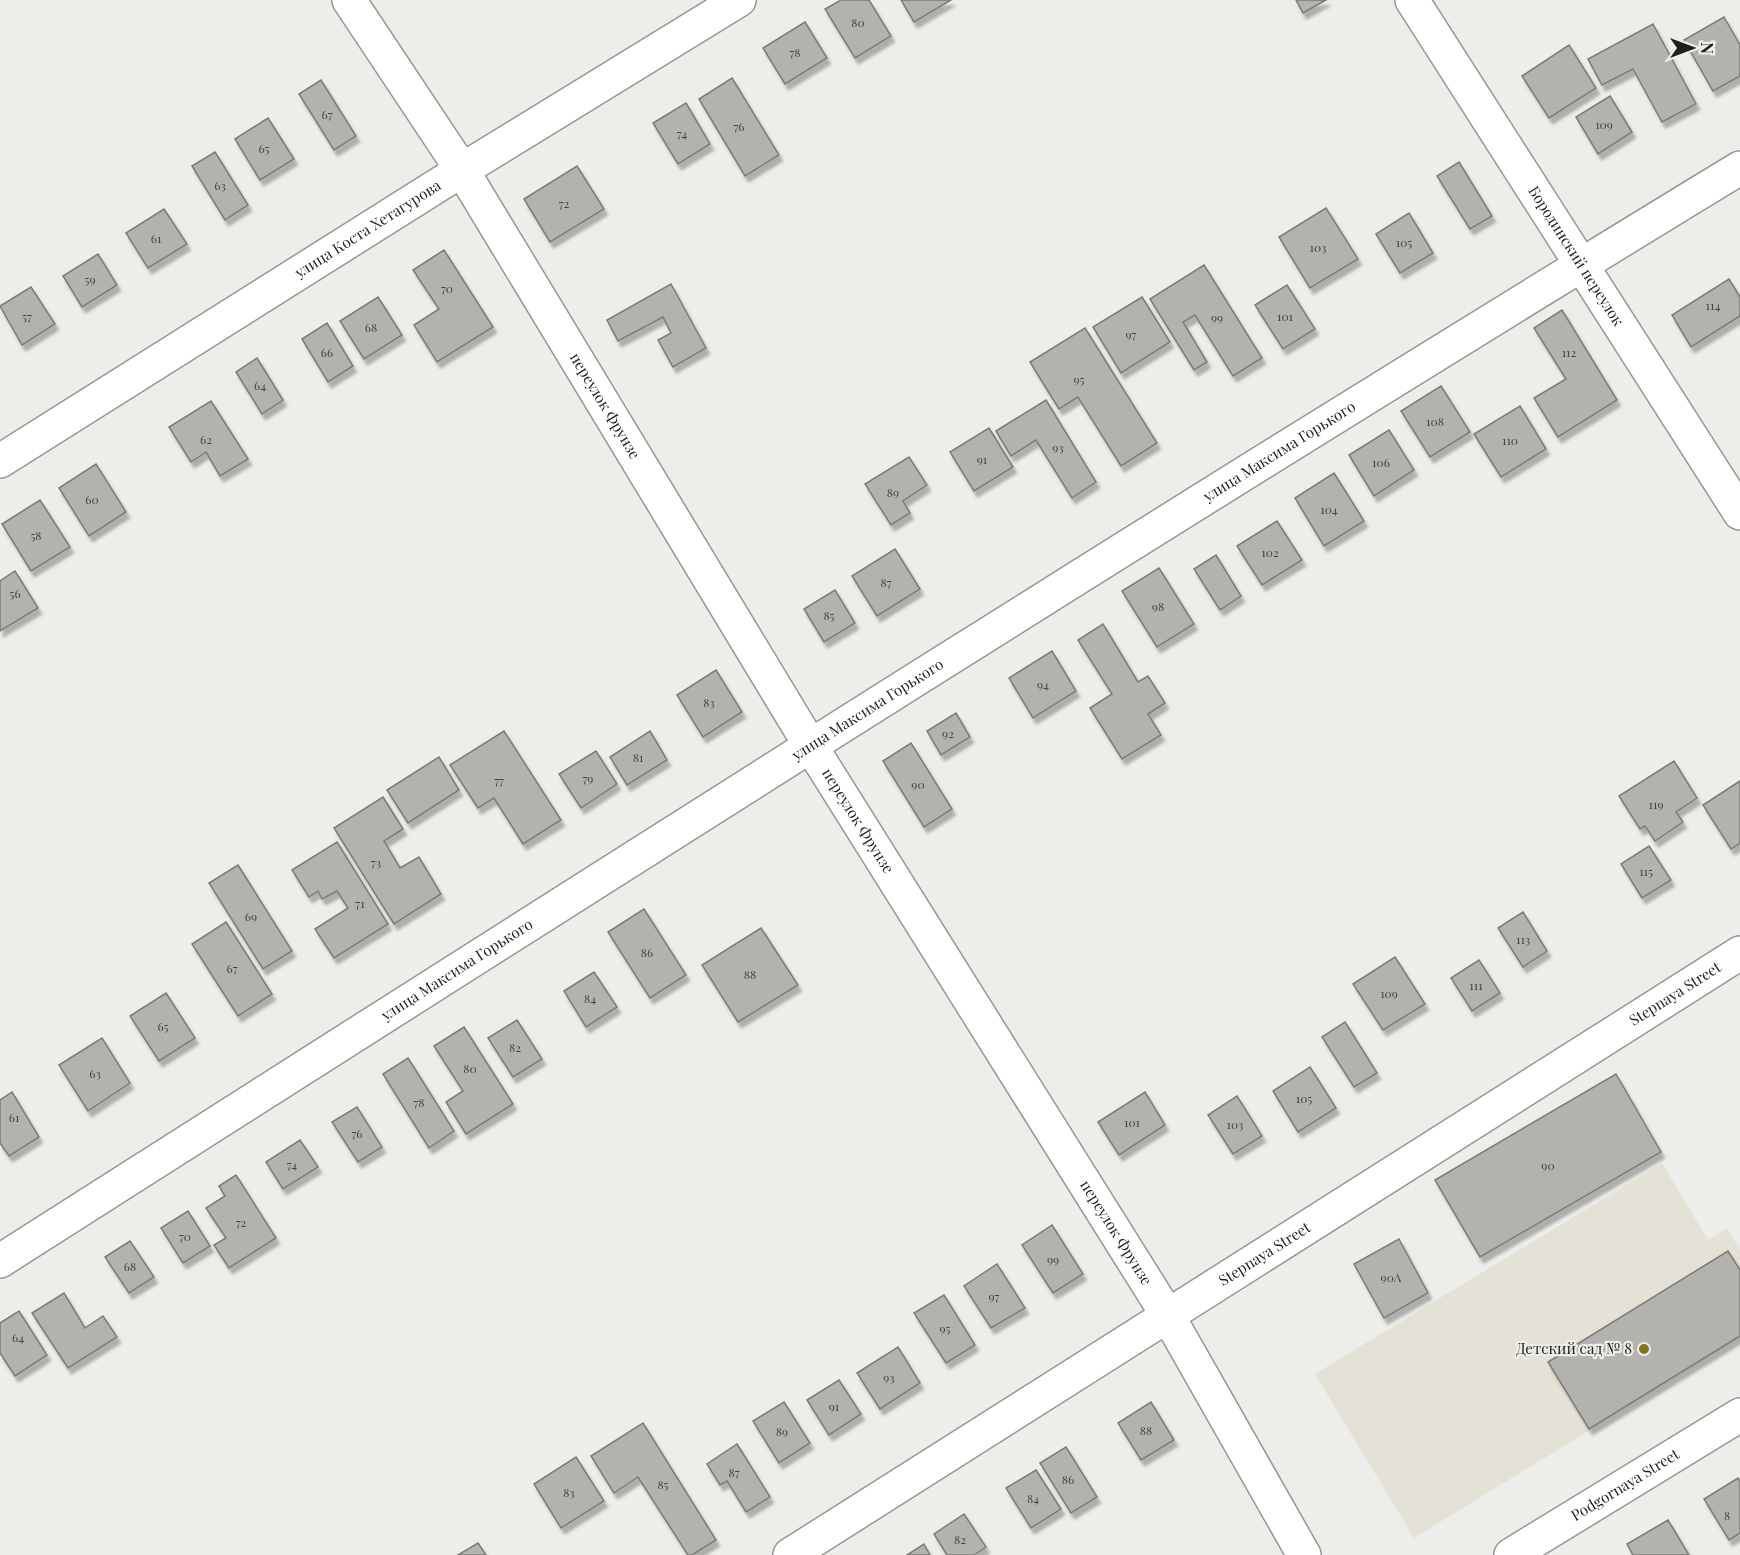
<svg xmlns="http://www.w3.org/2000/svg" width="1740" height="1555" viewBox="0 0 1740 1555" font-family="'Playfair Display',serif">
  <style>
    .built { fill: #e4e2d7 }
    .building { fill: #b3b2ae; stroke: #7b7b77; stroke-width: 1.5; filter: url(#shadow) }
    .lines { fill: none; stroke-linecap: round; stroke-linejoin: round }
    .street-casing { stroke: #979793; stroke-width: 36 }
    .street { stroke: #fff; stroke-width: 33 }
    .poi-dot { fill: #827518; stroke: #edede9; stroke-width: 2 }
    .labels { text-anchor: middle; stroke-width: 4.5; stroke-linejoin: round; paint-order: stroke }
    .number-label { font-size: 12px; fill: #444441 }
    .street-label { font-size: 15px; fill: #1f1f1d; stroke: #edede9 }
    .poi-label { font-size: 15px; fill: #1f1f1d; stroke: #edede9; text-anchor: end }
  </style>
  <defs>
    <filter id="shadow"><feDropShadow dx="3.5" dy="6" stdDeviation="1.5" flood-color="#0004"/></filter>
  </defs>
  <rect width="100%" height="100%" fill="#edede9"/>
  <polygon class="built" points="1662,1163 1708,1240 1727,1228 1740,1250 1740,1338 1414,1538 1315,1374"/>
  <g class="building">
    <polygon points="841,0 869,0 891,36 855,58 825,9"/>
    <polygon points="901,0 951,0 914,22"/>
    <polygon points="1296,0 1326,0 1303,13"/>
    <polygon points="1724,17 1740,45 1740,76 1713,91 1684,40"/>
    <polygon points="805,22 827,58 785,84 763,48"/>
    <polygon points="1653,24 1696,104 1662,122 1633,69 1602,85 1588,59"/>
    <polygon points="1569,45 1596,88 1549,118 1522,76"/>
    <polygon points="732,78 779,155 745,176 699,99"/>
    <polygon points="321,80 356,136 334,150 299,94"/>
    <polygon points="1610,96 1632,132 1598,154 1576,117"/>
    <polygon points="686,103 710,144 678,164 653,123"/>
    <polygon points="268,118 294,159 260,180 235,139"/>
    <polygon points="215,152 248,205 225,220 192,166"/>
    <polygon points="1459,162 1492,216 1470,229 1437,176"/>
    <polygon points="577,166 604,209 550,242 524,199"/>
    <polygon points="1326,208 1358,259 1310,288 1279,237"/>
    <polygon points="164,209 187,244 148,268 126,233"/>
    <polygon points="1409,213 1433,253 1400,273 1376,234"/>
    <polygon points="444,250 493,327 437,362 414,325 439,309 413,270"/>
    <polygon points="98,254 117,285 82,307 63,276"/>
    <polygon points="1204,265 1262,358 1233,376 1195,315 1183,322 1207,362 1194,370 1150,299"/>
    <polygon points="1729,279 1740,297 1740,316 1691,347 1672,315"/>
    <polygon points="671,284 706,348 673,367 658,340 671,333 663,317 618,341 607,320"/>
    <polygon points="1287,285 1315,329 1283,349 1255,305"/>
    <polygon points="31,287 55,324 22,345 0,306"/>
    <polygon points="378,297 402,335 364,359 340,321"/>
    <polygon points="1142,297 1170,342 1121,373 1093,327"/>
    <polygon points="1562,310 1617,400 1558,437 1534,398 1566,379 1534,328"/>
    <polygon points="327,323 353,366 328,382 302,339"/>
    <polygon points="1085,328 1157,443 1121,466 1078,397 1059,409 1030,362"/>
    <polygon points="257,358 283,400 262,414 236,372"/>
    <polygon points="1441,386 1470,432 1430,457 1401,411"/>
    <polygon points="1046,400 1096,482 1072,498 1036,440 1011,456 996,431"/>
    <polygon points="211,401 248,459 220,476 206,452 191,462 169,427"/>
    <polygon points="1520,406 1546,449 1501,477 1474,434"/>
    <polygon points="989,428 1013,467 974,491 950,452"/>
    <polygon points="1389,430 1414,470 1374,496 1349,455"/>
    <polygon points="909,457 927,485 903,501 910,513 891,525 865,484"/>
    <polygon points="96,464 126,512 89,536 59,488"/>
    <polygon points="1334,473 1364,521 1324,546 1295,498"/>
    <polygon points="40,500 70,547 31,571 2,524"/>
    <polygon points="1277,521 1302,560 1262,585 1237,546"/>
    <polygon points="895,549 920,589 877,616 852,576"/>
    <polygon points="1216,555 1241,596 1220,610 1194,569"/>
    <polygon points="1159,568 1194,624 1157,647 1122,591"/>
    <polygon points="15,571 38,608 0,631 0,581"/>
    <polygon points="835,590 855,623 824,642 804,609"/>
    <polygon points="1103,624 1138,682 1148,676 1165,703 1148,714 1161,735 1122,759 1090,708 1112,694 1078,640"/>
    <polygon points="1052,651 1076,691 1033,718 1009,678"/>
    <polygon points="716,670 742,712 703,737 677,695"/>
    <polygon points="956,713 970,737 941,755 927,731"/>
    <polygon points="504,731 561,820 523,844 494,798 478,808 450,765"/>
    <polygon points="650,731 667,760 627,785 610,757"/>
    <polygon points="911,743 952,809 924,827 883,761"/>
    <polygon points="596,751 617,784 581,808 559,774"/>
    <polygon points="439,757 459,790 408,823 387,790"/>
    <polygon points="1674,761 1697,798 1676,812 1683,822 1655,841 1645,826 1640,829 1619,796"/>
    <polygon points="1740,781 1740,843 1731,849 1703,805"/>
    <polygon points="383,797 403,829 384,841 400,868 419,857 441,894 394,924 334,828"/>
    <polygon points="337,842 388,924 334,958 315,929 348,908 337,891 322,899 318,891 309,897 292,870"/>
    <polygon points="1649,846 1671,880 1642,898 1621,864"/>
    <polygon points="238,865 292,951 263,969 209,883"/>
    <polygon points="644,909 686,975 650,998 608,932"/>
    <polygon points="1523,912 1547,951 1523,967 1498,928"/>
    <polygon points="226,922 272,994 238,1016 192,944"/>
    <polygon points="761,928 798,985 738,1022 702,965"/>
    <polygon points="1395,957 1425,1004 1383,1030 1353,984"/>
    <polygon points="1479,960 1500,993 1472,1011 1451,978"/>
    <polygon points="594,972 617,1007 586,1027 564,991"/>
    <polygon points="166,993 195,1038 159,1061 130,1016"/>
    <polygon points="517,1020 542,1059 513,1077 488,1038"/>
    <polygon points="1345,1022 1377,1073 1354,1087 1322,1037"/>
    <polygon points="464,1027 513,1104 466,1134 446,1102 463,1091 434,1046"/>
    <polygon points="102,1038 130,1083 88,1111 59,1065"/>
    <polygon points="408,1058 454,1131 429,1148 383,1074"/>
    <polygon points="1310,1067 1336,1108 1298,1132 1273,1091"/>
    <polygon points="1616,1074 1661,1152 1480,1257 1435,1180"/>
    <polygon points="12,1092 39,1137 9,1156 0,1143 0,1100"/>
    <polygon points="1145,1092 1165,1125 1119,1155 1098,1122"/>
    <polygon points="1237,1096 1262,1136 1233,1154 1208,1115"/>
    <polygon points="357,1107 382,1147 358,1162 332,1122"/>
    <polygon points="300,1140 318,1167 283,1189 266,1162"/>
    <polygon points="236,1175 276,1238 229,1268 214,1245 226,1238 206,1208 225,1196 219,1186"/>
    <polygon points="188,1211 210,1246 183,1263 161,1228"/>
    <polygon points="1052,1225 1083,1274 1053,1293 1022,1245"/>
    <polygon points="1399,1239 1428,1293 1384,1318 1354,1264"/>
    <polygon points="130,1241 154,1277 129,1293 105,1257"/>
    <polygon points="1728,1251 1740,1270 1740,1336 1589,1429 1548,1362"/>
    <polygon points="997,1264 1025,1308 991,1328 964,1286"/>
    <polygon points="64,1293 85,1328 103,1316 117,1337 68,1368 32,1313"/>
    <polygon points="944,1295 975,1345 946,1363 914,1313"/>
    <polygon points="19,1311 47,1355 15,1376 0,1353 0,1323"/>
    <polygon points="898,1347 920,1383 880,1409 857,1373"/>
    <polygon points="839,1380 861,1414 829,1435 807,1400"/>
    <polygon points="784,1402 810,1443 779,1463 753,1421"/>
    <polygon points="1151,1402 1174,1440 1141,1460 1118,1423"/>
    <polygon points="643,1423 716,1540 692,1555 688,1555 638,1477 614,1493 591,1456"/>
    <polygon points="737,1444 770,1497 746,1512 727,1481 720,1485 707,1464"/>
    <polygon points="1066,1447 1097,1497 1071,1513 1040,1463"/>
    <polygon points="576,1457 604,1501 561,1528 534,1484"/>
    <polygon points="1036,1470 1061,1509 1031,1528 1006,1488"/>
    <polygon points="1738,1478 1740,1481 1740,1533 1729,1540 1704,1499"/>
    <polygon points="964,1514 986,1547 974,1555 947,1555 934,1534"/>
    <polygon points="1668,1520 1689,1555 1633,1555 1627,1544"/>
    <polygon points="478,1543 486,1555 458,1555"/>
    <polygon points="924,1544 930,1555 907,1555"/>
  </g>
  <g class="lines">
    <defs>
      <g id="street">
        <path id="s1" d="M349,0L462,170L810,745L1168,1316L1304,1555"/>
        <path id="s2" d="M1412,0L1740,513"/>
        <path id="s3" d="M0,461L462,170L739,0"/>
        <path id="s4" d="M0,1261C578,893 1155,524 1740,168"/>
        <path id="s5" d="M790,1555L1740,953"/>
        <path id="s6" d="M1511,1555L1740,1415"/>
      </g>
    </defs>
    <use href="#street" class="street-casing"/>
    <use href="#street" class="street"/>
  </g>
  <circle class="poi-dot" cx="1644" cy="1349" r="6"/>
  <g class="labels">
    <g class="number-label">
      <text x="858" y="27">80</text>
      <text x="795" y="57">78</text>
      <text x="327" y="119">67</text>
      <text x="1604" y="129">109</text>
      <text x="739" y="131">76</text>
      <text x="682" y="138">74</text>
      <text x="264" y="153">65</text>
      <text x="220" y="190">63</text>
      <text x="564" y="208">72</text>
      <text x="156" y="243">61</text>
      <text x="1404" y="247">105</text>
      <text x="1318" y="252">103</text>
      <text x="90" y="284">59</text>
      <text x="447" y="293">70</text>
      <text x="1713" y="310">114</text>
      <text x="27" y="321">57</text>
      <text x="1285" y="321">101</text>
      <text x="1217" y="322">99</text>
      <text x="371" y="332">68</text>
      <text x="1131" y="339">97</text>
      <text x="327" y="357">66</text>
      <text x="1569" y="357">112</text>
      <text x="1079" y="384">95</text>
      <text x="260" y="390">64</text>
      <text x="1435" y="426">108</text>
      <text x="206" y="444">62</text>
      <text x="1510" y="445">110</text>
      <text x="1058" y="452">93</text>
      <text x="982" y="464">91</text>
      <text x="1381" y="467">106</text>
      <text x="893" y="497">89</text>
      <text x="92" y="504">60</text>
      <text x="1329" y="514">104</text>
      <text x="36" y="540">58</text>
      <text x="1270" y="557">102</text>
      <text x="886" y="587">87</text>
      <text x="15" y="598">56</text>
      <text x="1158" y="611">98</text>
      <text x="829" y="620">85</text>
      <text x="1043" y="689">94</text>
      <text x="709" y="707">83</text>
      <text x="948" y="738">92</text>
      <text x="638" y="762">81</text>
      <text x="588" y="783">79</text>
      <text x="499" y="785">77</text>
      <text x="918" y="789">90</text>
      <text x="1656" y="809">119</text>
      <text x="376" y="867">73</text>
      <text x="1646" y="876">115</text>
      <text x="360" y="908">71</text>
      <text x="251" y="921">69</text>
      <text x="1523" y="944">113</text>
      <text x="647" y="957">86</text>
      <text x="232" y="973">67</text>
      <text x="750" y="979">88</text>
      <text x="1476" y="990">111</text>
      <text x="1389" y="998">109</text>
      <text x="590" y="1003">84</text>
      <text x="163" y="1031">65</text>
      <text x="515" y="1052">82</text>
      <text x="470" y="1073">80</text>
      <text x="95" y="1078">63</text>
      <text x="1304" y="1103">105</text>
      <text x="419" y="1107">78</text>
      <text x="14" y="1122">61</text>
      <text x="1132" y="1127">101</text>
      <text x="1235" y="1129">103</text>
      <text x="357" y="1138">76</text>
      <text x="292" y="1169">74</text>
      <text x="1548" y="1170">90</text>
      <text x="241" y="1227">72</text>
      <text x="185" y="1241">70</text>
      <text x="1053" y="1264">99</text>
      <text x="130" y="1271">68</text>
      <text x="1391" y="1282">90А</text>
      <text x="994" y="1301">97</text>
      <text x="945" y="1333">95</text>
      <text x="18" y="1342">64</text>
      <text x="889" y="1382">93</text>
      <text x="834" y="1411">91</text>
      <text x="1146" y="1435">88</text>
      <text x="782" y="1436">89</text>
      <text x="734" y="1477">87</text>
      <text x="1068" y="1484">86</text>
      <text x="663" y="1489">85</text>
      <text x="569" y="1497">83</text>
      <text x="1033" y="1503">84</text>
      <text x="1727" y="1520">8</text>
      <text x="960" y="1544">82</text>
    </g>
    <g class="street-label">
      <text dy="5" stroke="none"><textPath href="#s3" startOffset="435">улица Коста Хетагурова</textPath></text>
      <text dy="5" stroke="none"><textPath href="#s2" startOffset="304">Бородинский переулок</textPath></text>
      <text dy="5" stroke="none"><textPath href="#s1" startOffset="480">переулок Фрунзе</textPath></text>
      <text dy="5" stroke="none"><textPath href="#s4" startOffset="1514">улица Максима Горького</textPath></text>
      <text dy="5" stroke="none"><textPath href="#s4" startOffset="1028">улица Максима Горького</textPath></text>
      <text dy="5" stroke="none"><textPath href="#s1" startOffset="966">переулок Фрунзе</textPath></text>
      <text dy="5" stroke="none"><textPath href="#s4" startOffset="542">улица Максима Горького</textPath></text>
      <text dy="5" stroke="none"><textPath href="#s5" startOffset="1048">Stepnaya Street</textPath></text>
      <text dy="5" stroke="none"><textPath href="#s1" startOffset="1452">переулок Фрунзе</textPath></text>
      <text dy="5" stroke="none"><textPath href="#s5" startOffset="562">Stepnaya Street</textPath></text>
      <text dy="5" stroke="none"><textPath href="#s6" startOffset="134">Podgornaya Street</textPath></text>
    </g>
    <g class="poi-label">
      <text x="1632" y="1354">Детский сад № 8</text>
    </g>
  </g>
  <g transform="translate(1692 48) rotate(90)" stroke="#edede9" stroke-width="4.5" paint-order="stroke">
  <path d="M0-4.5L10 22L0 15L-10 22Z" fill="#1f1f1d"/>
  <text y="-9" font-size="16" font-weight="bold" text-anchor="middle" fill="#1f1f1d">N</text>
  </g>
</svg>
